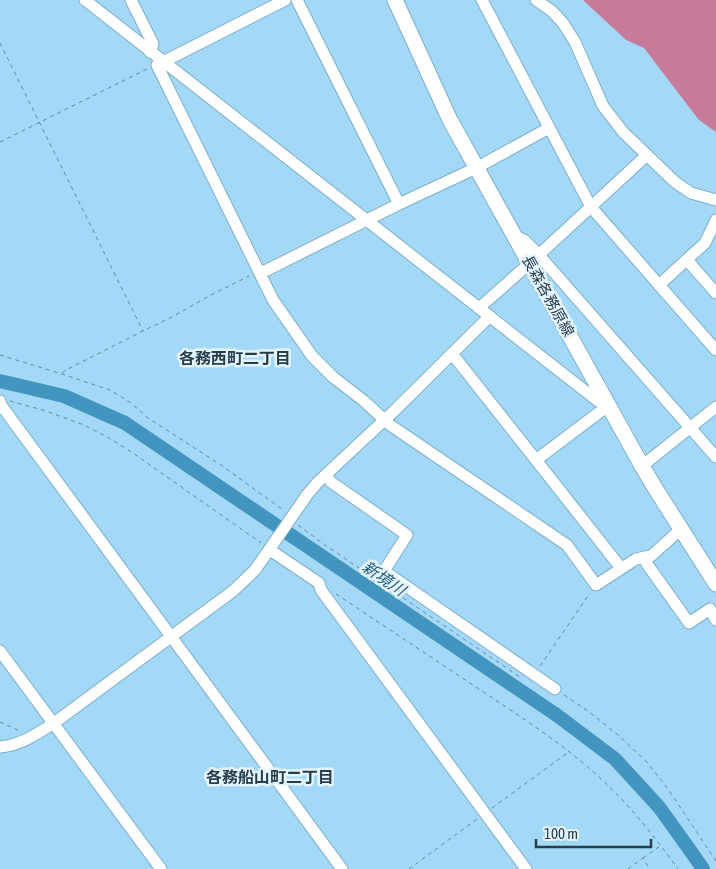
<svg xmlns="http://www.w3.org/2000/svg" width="716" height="869" viewBox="0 0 716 869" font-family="'Asap Condensed','Noto Sans JP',sans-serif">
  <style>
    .forest { fill: #c67b9b }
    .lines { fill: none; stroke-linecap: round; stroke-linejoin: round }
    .river { stroke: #4295be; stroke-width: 14 }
    .minor-casing { stroke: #7cafcc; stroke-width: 13 }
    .major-casing { stroke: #7cafcc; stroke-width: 17 }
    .path { stroke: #658ba0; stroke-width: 1; stroke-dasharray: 4 4; stroke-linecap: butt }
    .minor { stroke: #fff; stroke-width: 11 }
    .major { stroke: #fff; stroke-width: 15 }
    .labels { text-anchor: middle; stroke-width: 5; stroke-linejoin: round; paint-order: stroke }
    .street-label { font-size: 15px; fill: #283e4a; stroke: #e4f4fd }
    .neighbourhood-label { font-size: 16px; font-weight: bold; fill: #283e4a; stroke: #e4f4fd }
    .water-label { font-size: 16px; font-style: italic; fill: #1c5b78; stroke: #e4f4fd }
  </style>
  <rect width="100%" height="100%" fill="#a3d8f6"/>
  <polygon class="forest" points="583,0 716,0 716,132 699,120 644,48 626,40"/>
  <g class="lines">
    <polyline class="river" points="0,381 64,396 125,423 558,716 615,759 659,807 692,853 703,869"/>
    <defs>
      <g id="minor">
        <polyline points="85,0 598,401 609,405"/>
        <polyline points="131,0 153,44 150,52"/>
        <polyline points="285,0 157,65 273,300 312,356 333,377 364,401 390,425 567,545 596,585 636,559 651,556 681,529"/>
        <polyline points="297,0 399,204"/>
        <polyline points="482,0 591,207 659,285 705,243 716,220"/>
        <polyline points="536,0 552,11 563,23 575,42 603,106 623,132 675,182 691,193 716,200"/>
        <polyline points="515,236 524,240 538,254 716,457"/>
        <polyline points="687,260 716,293"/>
        <polyline points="259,272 267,270 399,204 476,168 549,128"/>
        <polyline points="659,285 716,350"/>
        <polyline points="479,308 530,263 647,155"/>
        <polyline points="451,354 457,360 536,460 609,405"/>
        <polyline points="0,401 1,405 342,869"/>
        <polyline points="536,460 621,568"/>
        <polyline points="642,466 716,407"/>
        <polyline points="326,475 331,482 407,535 384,571 555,689"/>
        <polyline points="270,550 319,583 321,590 526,869"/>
        <polyline points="644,557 647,564 689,623 710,609 716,620"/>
        <polyline points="0,651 161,869"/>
        <path d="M0,747C21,745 37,734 54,723L233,591L255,570L307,495L317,483L394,411L490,316"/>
      </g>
      <polyline id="major" points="395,0 450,120 642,466 655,488 716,584"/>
    </defs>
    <use href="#minor" class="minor-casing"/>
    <use href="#major" class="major-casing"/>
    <g class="path">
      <polyline points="0,43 143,331"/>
      <polyline points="0,142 149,68"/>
      <polyline points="0,355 62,374 110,390 131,403 148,418 221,465 283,510"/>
      <polyline points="62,373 66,370 143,331 170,318 211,295 249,276"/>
      <polyline points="10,401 46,411 84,425 109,438 133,453 261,543"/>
      <polyline points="298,525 325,545 520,677"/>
      <path d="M336,594C386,627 435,660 485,693C521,717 558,741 590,769C624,798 652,833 678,869"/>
      <polyline points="540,666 590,593"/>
      <polyline points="564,695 588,711 618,735 647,762 668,789 716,861"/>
      <polyline points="0,722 20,731"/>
      <polyline points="492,808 566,754 568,751"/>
      <polyline points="643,858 660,846"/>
      <polyline points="409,869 477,819"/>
      <polyline points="628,869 643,858 650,869"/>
    </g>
    <use href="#minor" class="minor"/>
    <use href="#major" class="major"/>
  </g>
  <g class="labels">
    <g class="street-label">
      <text transform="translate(548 296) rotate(61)" y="5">長森各務原線</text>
    </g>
    <g class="neighbourhood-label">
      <text x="235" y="364">各務西町二丁目</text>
      <text x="270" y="783">各務船山町二丁目</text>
    </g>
    <g class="water-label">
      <text transform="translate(384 578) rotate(34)" y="6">新境川</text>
    </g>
  </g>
  <path d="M536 839v8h115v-8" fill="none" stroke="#283e4a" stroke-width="2.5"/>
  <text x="544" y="839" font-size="15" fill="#283e4a" stroke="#e4f4fd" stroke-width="4" paint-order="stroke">100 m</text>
</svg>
